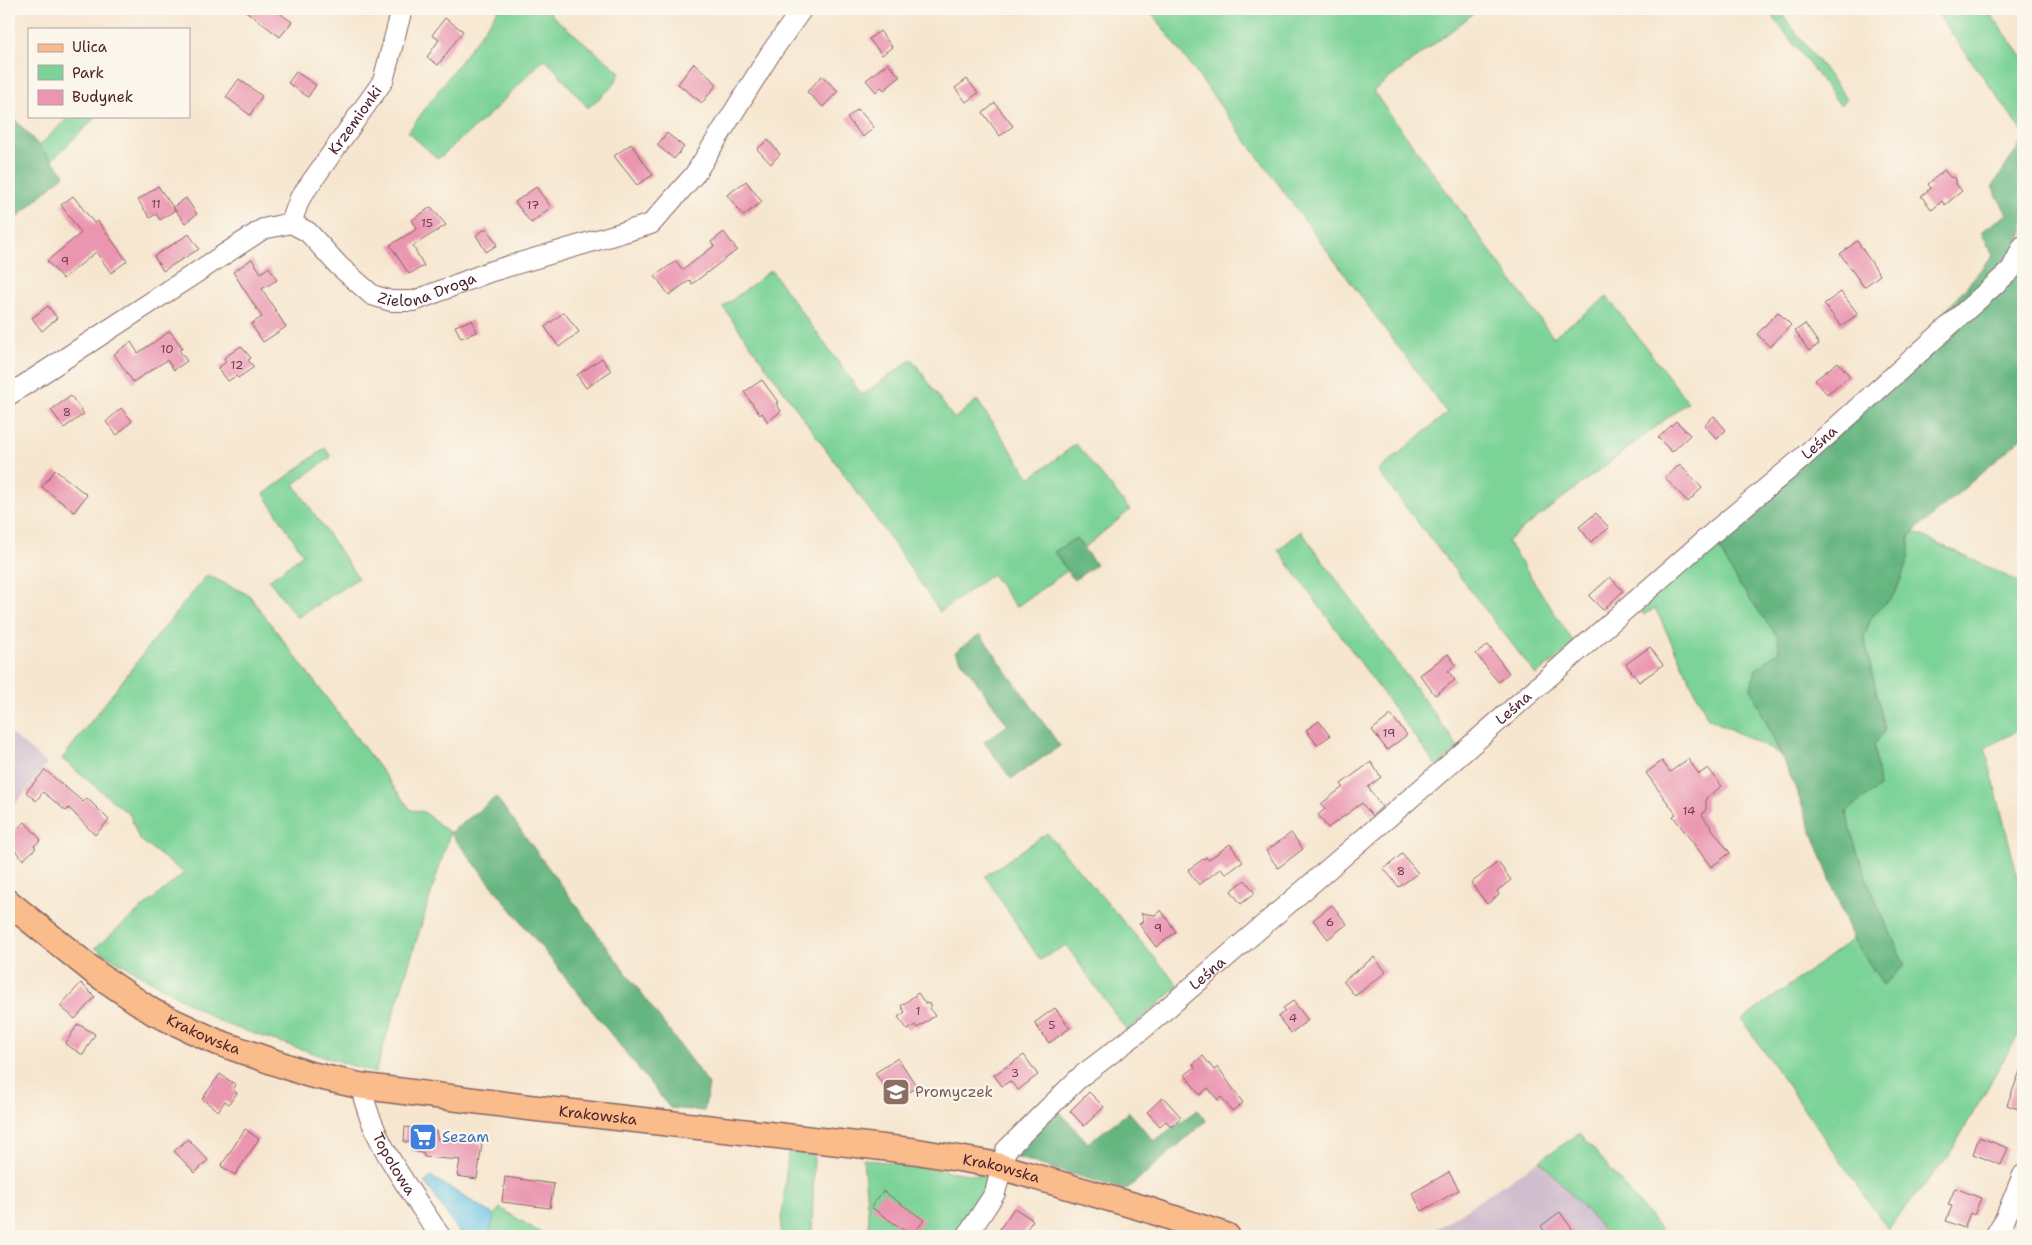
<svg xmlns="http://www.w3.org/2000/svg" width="2032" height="1245" viewBox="0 0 2032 1245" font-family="'Shantell Sans',sans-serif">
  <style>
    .industrial { fill: #d0bdce }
    .green { fill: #7cd397; stroke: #637961 }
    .forest { fill: #65b580; stroke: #586a56 }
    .water { fill: #67c4e5; stroke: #587288 }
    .building { fill: #ea96b1 }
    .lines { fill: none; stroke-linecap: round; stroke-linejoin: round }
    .minor-casing { stroke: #866564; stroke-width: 22 }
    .major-casing { stroke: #866564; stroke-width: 28 }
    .minor { stroke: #fff; stroke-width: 20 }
    .major { stroke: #fabc8b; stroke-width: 25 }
    .labels { text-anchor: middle; stroke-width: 4; stroke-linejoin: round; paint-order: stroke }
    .number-label { font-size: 12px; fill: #723d4c }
    .street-label { font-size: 15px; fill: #4a1f2b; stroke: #fbf7ec }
    .education-label { font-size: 15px; fill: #785e54; stroke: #fbf7ec; text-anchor: start }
    .shop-label { font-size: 15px; fill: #366cbe; stroke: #fbf7ec; text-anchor: start }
  </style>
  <rect width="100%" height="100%" fill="#fbf7ec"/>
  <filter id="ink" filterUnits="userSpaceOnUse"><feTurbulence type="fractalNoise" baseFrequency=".02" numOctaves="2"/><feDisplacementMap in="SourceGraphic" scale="10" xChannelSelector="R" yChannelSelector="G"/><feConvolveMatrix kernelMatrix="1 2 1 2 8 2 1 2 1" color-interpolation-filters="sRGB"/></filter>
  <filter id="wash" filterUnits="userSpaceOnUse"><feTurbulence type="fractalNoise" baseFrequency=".0096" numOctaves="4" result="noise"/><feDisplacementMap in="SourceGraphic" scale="20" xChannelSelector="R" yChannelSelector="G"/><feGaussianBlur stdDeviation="1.12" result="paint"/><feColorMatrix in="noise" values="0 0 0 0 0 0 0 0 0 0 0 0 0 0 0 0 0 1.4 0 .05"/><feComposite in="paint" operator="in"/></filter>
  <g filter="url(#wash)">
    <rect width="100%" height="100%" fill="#f6e6cf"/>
    <g class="industrial">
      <polygon points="9,732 47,764 9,812"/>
      <polygon points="1540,1160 1609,1236 1426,1236"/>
    </g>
    <g class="green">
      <polygon points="499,9 552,9 550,14 620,72 614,85 588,108 545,58 490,114 438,159 408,132"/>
      <polygon points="1149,9 1469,9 1473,14 1373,91 1553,337 1607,297 1688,402 1507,541 1575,644 1536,675 1378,471 1447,413"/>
      <polygon points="1767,9 1778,9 1847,99 1840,105"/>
      <polygon points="1934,9 1987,9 2023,58 2023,132"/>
      <polygon points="70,116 97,116 52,160 39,146"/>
      <polygon points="771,270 862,395 912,359 954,419 977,400 1030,478 1076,444 1130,510 1084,548 1076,538 1054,552 1067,571 1016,607 992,574 940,612 892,541 723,307"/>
      <polygon points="325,448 331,457 294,484 358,578 297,618 269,580 303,554 264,494"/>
      <polygon points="1301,531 1459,748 1437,767 1278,550"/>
      <path d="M1914,532L2023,584V728L1985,748L2023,898V1026L1949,1155L1888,1229L1742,1020L1853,939L1883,985L1905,965C1882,915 1857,865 1846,811L1879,787L1874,745L1884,730L1864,637L1872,616L1895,594L1909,557V536Z"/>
      <polygon points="1715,540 1736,580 1778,637 1779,651 1755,670 1751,688 1780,754 1708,718 1655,608 1644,615 1637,607"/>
      <polygon points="207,575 249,595 411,810 424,812 450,833 375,1073 224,1024 95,948 184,873 139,839 130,815 62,759 150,645"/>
      <polygon points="1047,833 1179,986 1127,1031 1066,945 1040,960 985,876"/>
      <polygon points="1580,1133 1666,1236 1609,1236 1540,1160"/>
      <polygon points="788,1152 814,1154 812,1236 780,1236"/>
      <polygon points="863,1159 983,1176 991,1187 960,1236 870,1236"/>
      <polygon points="500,1208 546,1236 489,1236 494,1215"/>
    </g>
    <g class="forest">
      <polygon points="9,113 65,174 9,225"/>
      <polygon points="2023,140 2023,233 2005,269 1945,323 1945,312 1993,255 1981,232 2007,214 1992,187"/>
      <path d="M2023,258V437L1909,536V557L1895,594L1872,616L1864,637L1885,730L1874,745L1879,787L1846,812C1858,865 1882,915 1905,965L1883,985L1853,939L1793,782L1751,688L1755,670L1779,651L1778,637L1736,580L1715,540Z"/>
      <polygon points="1076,538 1096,565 1074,580 1054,552"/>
      <polygon points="980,634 1060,746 1011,779 984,742 1008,725 955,652"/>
      <polygon points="496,797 709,1085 704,1111 670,1108 450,833"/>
      <polygon points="1197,1110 1206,1121 1126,1190 1011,1156 1059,1111 1088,1143 1129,1112 1154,1141"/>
    </g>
    <polygon class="water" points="432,1177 494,1215 489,1236 462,1236 425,1182"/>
    <g id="blocks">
      <g class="building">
        <polygon points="243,9 274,9 292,22 280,37"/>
        <polygon points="445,18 463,31 438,65 427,57 439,40 432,35"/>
        <polygon points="880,31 892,47 882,55 869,39"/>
        <polygon points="694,63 717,84 702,103 678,84"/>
        <polygon points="888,63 900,77 884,90 881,87 876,92 866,80"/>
        <polygon points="296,72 316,85 308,97 288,83"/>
        <polygon points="822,76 838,91 823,107 807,92"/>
        <polygon points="239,79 262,96 250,115 226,97"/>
        <polygon points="967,79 978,93 966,102 955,88"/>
        <polygon points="995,103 1013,126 1000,136 983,113"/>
        <polygon points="858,109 874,127 863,137 847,118"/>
        <polygon points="667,133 684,147 674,159 657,145"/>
        <polygon points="768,140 780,154 771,164 757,149"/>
        <polygon points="631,144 653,175 637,185 614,156"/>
        <polygon points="1944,170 1950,177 1956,178 1956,184 1962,191 1945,205 1942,201 1932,210 1921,196 1931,188 1928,184"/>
        <polygon points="746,181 762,202 743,216 727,195"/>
        <polygon points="158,186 175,210 160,220 156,214 150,218 138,200"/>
        <polygon points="536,187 551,207 531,223 515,202"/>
        <polygon points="73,196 94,223 98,221 127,261 111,273 96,252 63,279 47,261 81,233 61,205"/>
        <polygon points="186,198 197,214 185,223 173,207"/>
        <polygon points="431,207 446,225 413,246 424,266 409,274 390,245 417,229 412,220"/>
        <polygon points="487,228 497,245 486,252 476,235"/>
        <polygon points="724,232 737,250 692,284 690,280 669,295 655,276 676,261 683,270 714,246 711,242"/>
        <polygon points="189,234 199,249 163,271 154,256"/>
        <polygon points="1857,241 1880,275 1864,287 1840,254"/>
        <polygon points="252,259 261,273 269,267 277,280 262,289 286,327 263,342 251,324 262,317 233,272"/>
        <polygon points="1841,292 1858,314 1841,326 1824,304"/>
        <polygon points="48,306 57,318 42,331 32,318"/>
        <polygon points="564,312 579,332 559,347 545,327"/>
        <polygon points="1778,312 1791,325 1770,347 1757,334"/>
        <polygon points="472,320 477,332 461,338 455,326"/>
        <polygon points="1805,324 1819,344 1809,351 1795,331"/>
        <polygon points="170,331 183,348 179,350 187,361 174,370 167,360 133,382 114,354 131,342 138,353"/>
        <polygon points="241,346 251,358 248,360 254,367 238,378 236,376 228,381 218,368 226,362 224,358"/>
        <polygon points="602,358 611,371 586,388 577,375"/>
        <polygon points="1838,362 1850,376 1827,394 1815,380"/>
        <polygon points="762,380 778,402 776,403 781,411 768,422 762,413 760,415 744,392"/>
        <polygon points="71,396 84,414 64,428 51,410"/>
        <polygon points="121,408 132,421 117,435 106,422"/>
        <polygon points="1714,416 1726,430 1717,439 1704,425"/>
        <polygon points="1676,421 1690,435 1672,452 1658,438"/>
        <polygon points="1680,464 1702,488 1688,502 1665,478"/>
        <polygon points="55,470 87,495 74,512 42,487"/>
        <polygon points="1596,513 1609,528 1591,542 1579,527"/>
        <polygon points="1610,577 1623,591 1603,610 1589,596"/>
        <polygon points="1488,645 1509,673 1498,682 1476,654"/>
        <polygon points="1650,647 1663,665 1639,682 1626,664"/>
        <polygon points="1448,654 1456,665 1448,671 1455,680 1435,695 1420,675"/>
        <polygon points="1391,715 1407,735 1387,750 1372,730"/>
        <polygon points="1319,721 1330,736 1317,745 1306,730"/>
        <polygon points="1688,759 1699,774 1708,768 1722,786 1706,798 1706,809 1702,815 1730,853 1711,867 1673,816 1676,814 1646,773 1662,761 1670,772"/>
        <polygon points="1371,762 1381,777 1368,787 1382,807 1372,816 1362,803 1328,828 1318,815 1325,809 1321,804 1343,787 1341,784"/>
        <polygon points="45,770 83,802 87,798 109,820 95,835 69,808 66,811 43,792 36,801 26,792"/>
        <polygon points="25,822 41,840 34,846 36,848 23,860 9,843 9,836"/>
        <polygon points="1291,833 1303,849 1278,868 1266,851"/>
        <polygon points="1230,844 1243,862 1226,874 1221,868 1199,885 1188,870 1206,857 1208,860"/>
        <polygon points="1402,854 1418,873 1399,887 1384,869"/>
        <polygon points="1498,862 1511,880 1497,891 1499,895 1487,904 1471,883"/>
        <polygon points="1245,880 1255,893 1241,904 1231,891"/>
        <polygon points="1332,905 1347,924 1328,939 1313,920"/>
        <polygon points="1161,910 1176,932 1156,947 1139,924 1144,921 1141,913 1155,915"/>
        <polygon points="1374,957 1386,972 1355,996 1343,981"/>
        <polygon points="81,983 95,997 75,1019 60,1006"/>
        <polygon points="918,993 925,1003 930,1004 930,1009 935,1016 917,1028 915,1025 908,1030 898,1017 905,1012 901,1006"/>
        <polygon points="1293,1001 1308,1020 1291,1033 1278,1017 1285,1011 1283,1008"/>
        <polygon points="1055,1008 1070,1028 1049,1043 1034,1023"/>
        <polygon points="78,1024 95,1034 83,1055 65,1044"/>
        <polygon points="1024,1055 1038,1075 1018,1090 1010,1081 1002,1086 994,1075"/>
        <polygon points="1203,1056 1214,1070 1218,1067 1243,1103 1232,1111 1221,1097 1218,1100 1208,1088 1200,1095 1185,1075 1195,1067 1193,1064"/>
        <polygon points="898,1058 917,1087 905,1095 902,1092 892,1098 875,1073"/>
        <polygon points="2022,1066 2023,1066 2023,1111 2007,1105"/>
        <polygon points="220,1074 236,1085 233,1090 237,1093 229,1104 225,1101 218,1111 202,1099"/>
        <polygon points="1089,1092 1104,1107 1084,1126 1070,1111"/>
        <polygon points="1163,1097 1181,1117 1171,1127 1166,1121 1160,1126 1147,1112"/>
        <polygon points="405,1127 436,1131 438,1140 482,1144 477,1179 457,1176 460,1160 424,1157 424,1154 411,1150 411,1142 404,1142"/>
        <polygon points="245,1129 259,1139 235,1175 221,1166"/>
        <polygon points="1979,1137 2008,1148 2001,1165 1973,1154"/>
        <polygon points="188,1139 208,1160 195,1173 174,1151"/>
        <polygon points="1449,1172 1459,1190 1422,1211 1412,1193"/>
        <polygon points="505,1177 554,1184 550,1208 502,1202"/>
        <polygon points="1955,1188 1981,1198 1974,1215 1970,1213 1964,1228 1946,1221 1952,1206 1948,1205"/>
        <polygon points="883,1191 924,1220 912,1236 871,1207"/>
        <polygon points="1014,1208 1033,1220 1022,1236 1008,1236 999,1230"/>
        <polygon points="1560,1212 1577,1236 1548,1236 1541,1226"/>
      </g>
    </g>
  </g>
  <g filter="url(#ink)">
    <use href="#blocks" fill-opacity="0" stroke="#866564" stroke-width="1"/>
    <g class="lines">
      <defs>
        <g id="minor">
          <path id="s1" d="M291,223L300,198L383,81L402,9"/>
          <path id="s2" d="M9,395L263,229L291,223L308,232L339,266L372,295L391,301H414L489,272L651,224L695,174L770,54L802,9"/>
          <path id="s3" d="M361,1086C371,1141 410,1189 440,1236"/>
          <path id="s4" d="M967,1236L995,1193L1006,1150L1080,1077L1143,1029L1428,783L1715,531L1801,459L2011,270L2023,246"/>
          <polyline points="1995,1236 2005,1219 2023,1175"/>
        </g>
        <g id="major">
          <path id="s5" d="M9,903L97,974L153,1012L217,1042L308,1074L361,1086L524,1107L914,1151L991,1164L1146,1209L1227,1236"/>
        </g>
      </defs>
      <use href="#minor" class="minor-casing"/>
      <use href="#major" class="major-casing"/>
      <use href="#minor" class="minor"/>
      <use href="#major" class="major"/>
    </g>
  </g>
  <defs>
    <symbol id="school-square" viewBox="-11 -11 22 22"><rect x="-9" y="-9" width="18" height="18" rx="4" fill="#8d6e63" stroke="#fbf7ec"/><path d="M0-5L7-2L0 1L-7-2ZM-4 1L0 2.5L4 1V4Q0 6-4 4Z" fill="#fff"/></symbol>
    <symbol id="supermarket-square" viewBox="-11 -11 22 22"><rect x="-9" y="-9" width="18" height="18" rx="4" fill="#3f7fe0" stroke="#fbf7ec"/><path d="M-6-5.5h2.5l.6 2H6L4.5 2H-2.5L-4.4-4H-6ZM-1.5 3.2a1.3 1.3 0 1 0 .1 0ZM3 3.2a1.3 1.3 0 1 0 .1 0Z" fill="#fff"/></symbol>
  </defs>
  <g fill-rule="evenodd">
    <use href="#school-square" x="880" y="1076" width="32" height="32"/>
    <use href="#supermarket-square" x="407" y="1121" width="32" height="32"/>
  </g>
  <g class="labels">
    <g class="number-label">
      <text x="156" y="208">11</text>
      <text x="533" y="209">17</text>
      <text x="427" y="227">15</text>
      <text x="65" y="265">9</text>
      <text x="167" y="353">10</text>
      <text x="237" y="369">12</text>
      <text x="67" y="416">8</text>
      <text x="1389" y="737">19</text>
      <text x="1689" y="815">14</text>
      <text x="1401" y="875">8</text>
      <text x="1330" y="926">6</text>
      <text x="1158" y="932">9</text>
      <text x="918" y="1015">1</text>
      <text x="1293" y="1022">4</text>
      <text x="1052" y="1029">5</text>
      <text x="1015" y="1077">3</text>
    </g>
    <g class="street-label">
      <text dy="5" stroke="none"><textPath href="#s1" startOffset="122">Krzemionki</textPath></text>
      <text dy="5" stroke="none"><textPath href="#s2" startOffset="499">Zielona Droga</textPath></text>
      <text dy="5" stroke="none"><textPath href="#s4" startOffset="1174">Leśna</textPath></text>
      <text dy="5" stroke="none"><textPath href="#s4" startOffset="769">Leśna</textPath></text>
      <text dy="5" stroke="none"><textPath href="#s4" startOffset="364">Leśna</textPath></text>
      <text dy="5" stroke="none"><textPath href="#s5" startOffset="236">Krakowska</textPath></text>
      <text dy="5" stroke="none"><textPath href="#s5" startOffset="641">Krakowska</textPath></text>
      <text dy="5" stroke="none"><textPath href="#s3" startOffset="85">Topolowa</textPath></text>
      <text dy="5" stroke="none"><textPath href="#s5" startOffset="1048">Krakowska</textPath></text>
    </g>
    <g class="education-label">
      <text x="915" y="1097">Promyczek</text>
    </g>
    <g class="shop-label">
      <text x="442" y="1142">Sezam</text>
    </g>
  </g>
  <rect width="2032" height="1245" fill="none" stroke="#fbf7ec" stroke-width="30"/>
  <rect x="28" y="28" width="162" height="90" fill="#fbf7ec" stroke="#b4a19f"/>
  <rect x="38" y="44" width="25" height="8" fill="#fabc8b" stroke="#b4a19f"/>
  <text x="72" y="52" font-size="15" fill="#4a1f2b">Ulica</text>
  <rect x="38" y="65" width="25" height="15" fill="#7cd397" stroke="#b4a19f"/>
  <text x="72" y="78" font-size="15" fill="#4a1f2b">Park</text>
  <rect x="38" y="90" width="25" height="15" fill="#ea96b1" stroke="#b4a19f"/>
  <text x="72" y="102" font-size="15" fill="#4a1f2b">Budynek</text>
</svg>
